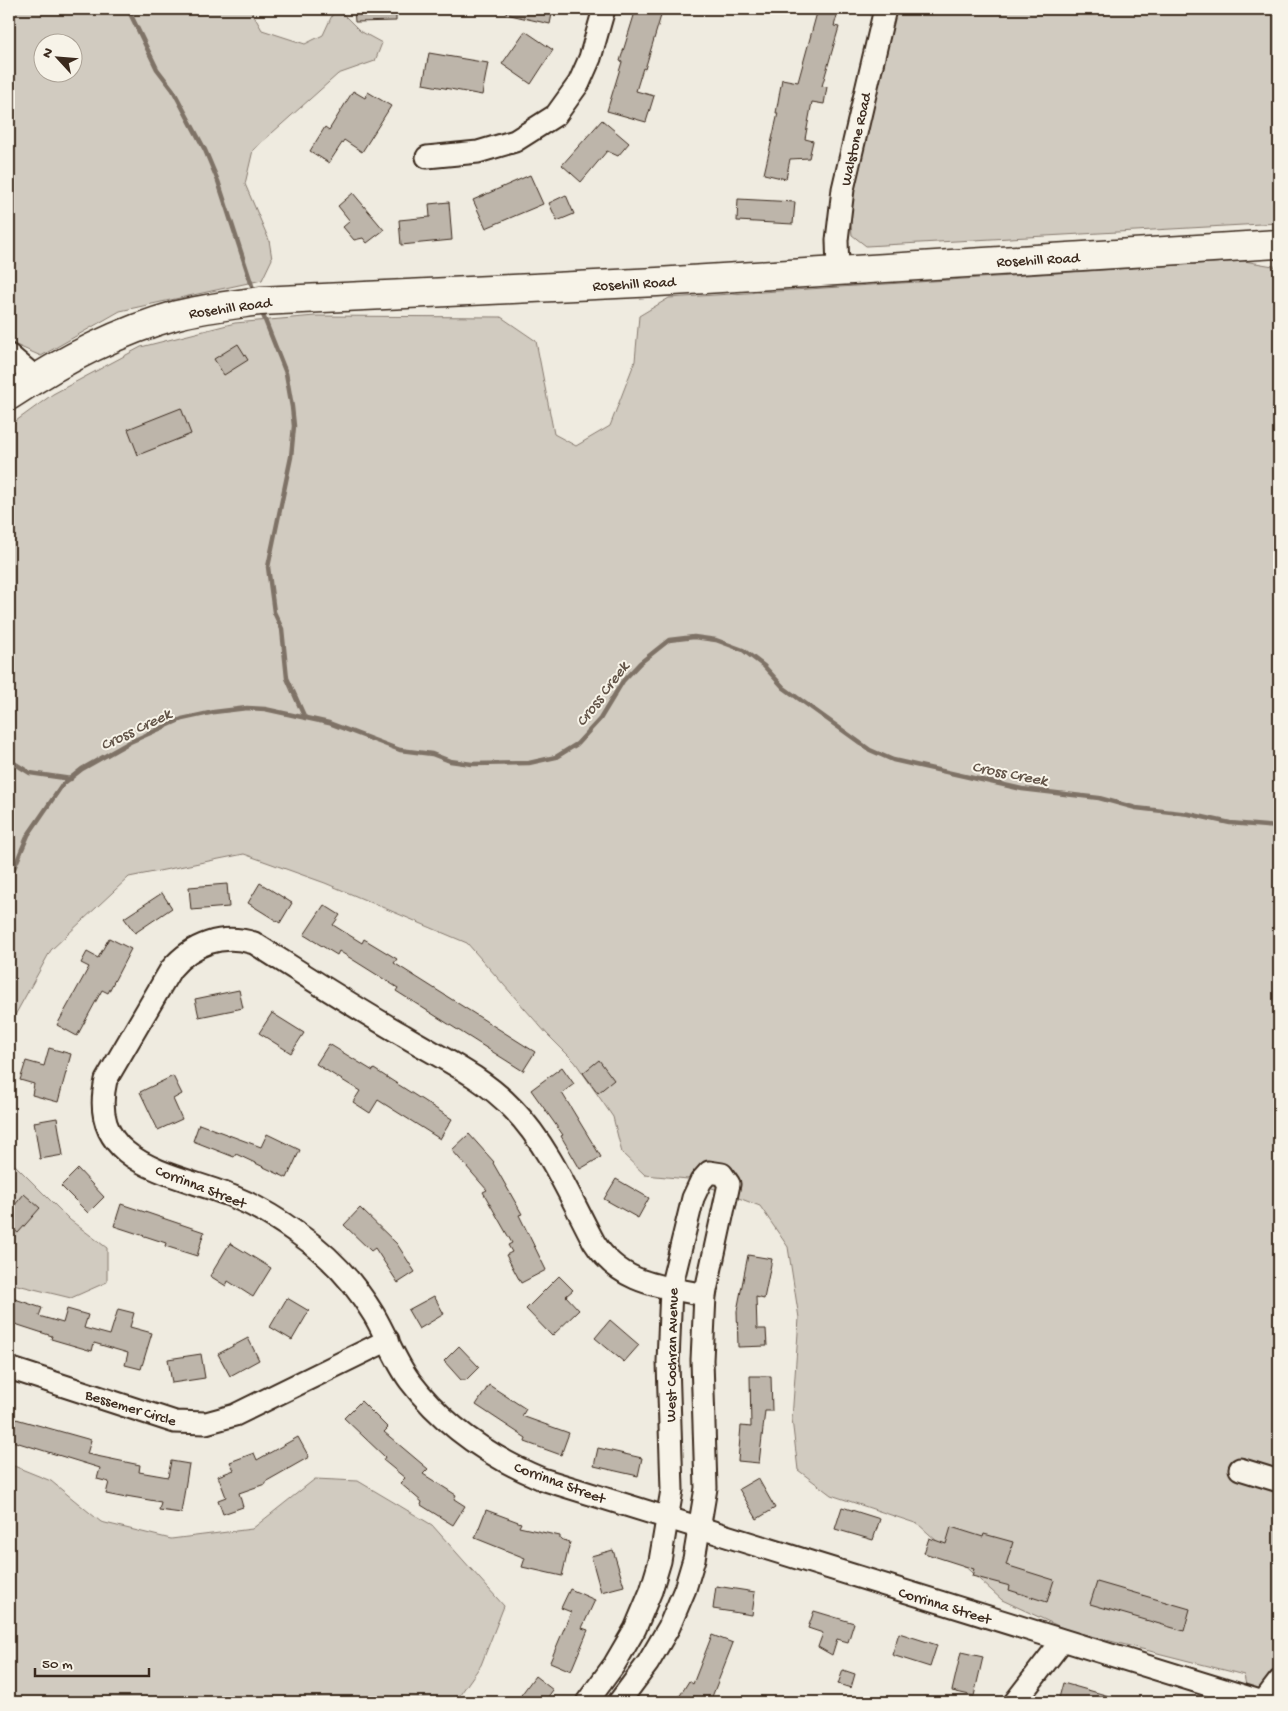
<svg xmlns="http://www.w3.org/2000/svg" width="1288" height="1711" viewBox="0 0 1288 1711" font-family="'Gochi Hand',sans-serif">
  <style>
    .green { fill: #d1cbc0; stroke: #867a6f; fill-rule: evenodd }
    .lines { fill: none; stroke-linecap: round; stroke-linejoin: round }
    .stream { stroke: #7e7266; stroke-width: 4.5 }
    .building { fill: #bdb5aa; stroke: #3b2a1e }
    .minor-casing { stroke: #3b2a1e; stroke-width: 25 }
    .major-casing { stroke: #3b2a1e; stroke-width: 31 }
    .minor { stroke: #f7f3e8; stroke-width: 21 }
    .major { stroke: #f7f3e8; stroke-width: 28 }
    .labels { text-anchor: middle; stroke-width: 4; stroke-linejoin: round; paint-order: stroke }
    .street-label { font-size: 15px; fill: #3b2a1e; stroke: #f7f3e8 }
    .water-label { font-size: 16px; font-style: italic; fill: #625448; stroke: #f7f3e8 }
  </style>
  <rect width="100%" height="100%" fill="#efebe0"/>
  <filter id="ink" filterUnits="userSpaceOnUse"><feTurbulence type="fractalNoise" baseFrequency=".02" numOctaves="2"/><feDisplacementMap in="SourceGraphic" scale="10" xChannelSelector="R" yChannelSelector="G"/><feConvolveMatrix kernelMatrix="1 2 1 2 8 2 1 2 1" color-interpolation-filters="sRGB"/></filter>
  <g filter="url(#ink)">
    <g class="green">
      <path d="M9,9H250L262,30L305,44L323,35L335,9H338L360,31L382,43L375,61L338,74L253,150L245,184L269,240L272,259L262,280L120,311L41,356L9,342ZM42,42H72V72H42Z"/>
      <polygon points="895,9 1279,9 1279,223 866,246 852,235 849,203"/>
      <polygon points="1244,261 1279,267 1279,1702 1249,1702 1244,1675 1067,1630 1002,1600 918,1524 831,1495 798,1470 792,1419 799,1318 788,1247 760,1206 688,1179 645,1175 622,1153 613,1117 575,1062 547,1034 467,943 325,883 244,854 129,877 51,950 9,1026 9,426 53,394 141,347 235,323 315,316 501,317 536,341 554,434 576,446 610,426 635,361 639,316 669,298"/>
      <polygon points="9,1159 70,1220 107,1248 107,1282 71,1298 9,1283"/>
      <polygon points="9,1464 51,1481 101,1522 171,1539 252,1529 315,1479 358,1481 432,1525 504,1606 481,1665 455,1702 9,1702"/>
    </g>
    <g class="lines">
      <g class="stream">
        <polyline points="128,9 157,69 173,90 205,150 218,181 254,292"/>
        <polyline points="261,310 286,373 292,407 294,426 291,457 268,567 274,612 282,629 287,678 305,718"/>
        <polyline points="9,760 30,773 71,779"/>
        <polyline points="9,880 28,835 63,784 82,769 130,742 182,719 214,712 247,708 265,709 329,723 400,750 432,754 450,761 472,764 529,763 556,757 577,744 600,719 623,681 640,663 669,640 694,637 716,640 743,650 764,666 784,688 870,750 893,760 1022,789 1099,798 1136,808 1189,814 1230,823 1279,827"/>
      </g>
    </g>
    <g class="building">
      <polygon points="354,9 396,9 396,21 355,22"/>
      <polygon points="507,9 553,9 550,24 506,14"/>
      <polygon points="636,9 663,9 645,69 643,68 636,91 654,96 646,122 607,111 622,62 620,61"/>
      <polygon points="818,9 839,9 834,26 839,27 822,86 827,87 824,104 812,102 805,139 813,141 809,158 790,159 786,179 764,174 778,113 776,113 782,79 798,82"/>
      <polygon points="525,31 553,50 531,84 502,64"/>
      <polygon points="429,53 488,63 482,95 423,84"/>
      <polygon points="353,91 365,98 368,92 391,106 362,152 344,140 329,163 310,151 325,127 329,130"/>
      <polygon points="602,120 629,143 618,156 607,151 581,182 562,165"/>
      <polygon points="530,175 543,204 486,228 473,200"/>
      <polygon points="353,193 384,230 367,243 363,238 354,240 343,227 350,221 338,206"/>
      <polygon points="566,195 574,214 557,221 549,203"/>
      <polygon points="738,199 795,202 793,224 737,221"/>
      <polygon points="449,202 452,240 401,245 399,220 430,217 429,204"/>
      <polygon points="238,344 248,360 224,375 214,359"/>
      <polygon points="181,408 191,434 138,455 128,429"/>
      <polygon points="260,883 292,903 280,923 248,903"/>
      <polygon points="227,884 229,907 191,910 189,887"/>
      <polygon points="162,893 172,908 135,933 124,918"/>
      <polygon points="324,905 340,915 333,925 362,943 364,939 397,959 394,963 535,1052 523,1071 396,991 398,988 339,951 337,955 304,935"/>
      <polygon points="109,938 131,949 108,993 102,990 77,1036 57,1025 89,967 81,963 87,952 98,958"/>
      <polygon points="239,990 243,1008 199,1017 195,999"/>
      <polygon points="272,1013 304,1033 291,1053 259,1033"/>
      <polygon points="329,1044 373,1071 374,1069 452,1119 440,1139 378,1100 370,1113 353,1102 360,1091 316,1064"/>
      <polygon points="49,1048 71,1054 58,1102 32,1095 34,1084 20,1080 26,1061 44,1066"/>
      <polygon points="599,1060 614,1080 598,1093 583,1073"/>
      <polygon points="562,1067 574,1084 562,1093 601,1157 580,1169 561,1136 563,1135 531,1090"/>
      <polygon points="173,1076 182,1094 173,1099 182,1119 158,1130 140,1092"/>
      <polygon points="57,1118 63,1155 40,1159 34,1122"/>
      <polygon points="199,1124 261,1147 267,1134 300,1150 287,1178 236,1154 234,1157 193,1141"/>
      <polygon points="469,1134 494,1162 493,1163 522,1214 519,1215 546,1270 521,1283 506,1255 512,1252 508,1245 512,1243 483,1192 487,1190 452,1150"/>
      <polygon points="78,1169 104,1197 88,1213 61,1186"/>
      <polygon points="616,1179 649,1198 638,1218 604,1199"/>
      <polygon points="24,1194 40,1208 18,1233 9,1226 9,1212"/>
      <polygon points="121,1204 204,1232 197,1256 165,1246 166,1243 114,1226"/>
      <polygon points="360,1208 397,1244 415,1272 398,1283 375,1248 371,1251 344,1225"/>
      <polygon points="230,1243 271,1268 253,1297 228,1281 226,1286 210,1276"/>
      <polygon points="748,1255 772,1259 764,1299 756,1297 757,1329 766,1329 767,1346 738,1347 737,1311"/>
      <polygon points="559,1276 573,1290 566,1296 579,1310 552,1336 526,1309"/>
      <polygon points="434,1296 444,1314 419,1329 408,1310"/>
      <polygon points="9,1297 42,1308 39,1316 63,1323 67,1309 88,1315 84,1328 110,1335 118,1309 134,1313 130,1327 152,1333 141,1369 125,1365 128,1353 94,1343 92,1351 51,1339 52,1336 9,1322"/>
      <polygon points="287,1298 309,1311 292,1340 270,1327"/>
      <polygon points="610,1320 639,1345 624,1362 595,1338"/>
      <polygon points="248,1338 259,1360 230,1376 218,1354"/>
      <polygon points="459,1346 479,1367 466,1380 461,1380 444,1361"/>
      <polygon points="201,1354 205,1378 172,1383 168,1359"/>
      <polygon points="750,1376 771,1376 772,1411 765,1411 759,1463 738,1461 741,1426 751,1427"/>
      <polygon points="489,1385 526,1409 522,1416 569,1433 561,1455 525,1442 526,1438 476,1405"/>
      <polygon points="361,1401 388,1428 384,1432 428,1469 423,1474 456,1495 454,1499 465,1506 453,1525 421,1505 422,1502 400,1483 405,1478 383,1460 385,1457 344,1418"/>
      <polygon points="9,1417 91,1440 87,1454 140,1465 139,1472 168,1477 171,1461 189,1464 181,1513 159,1510 161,1502 126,1496 126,1498 106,1494 109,1482 97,1479 100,1468 9,1440"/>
      <polygon points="298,1437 309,1457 265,1482 265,1484 239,1493 243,1507 223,1514 218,1500 226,1497 218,1476 234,1470 230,1462 254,1453 257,1460"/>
      <polygon points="598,1448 642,1458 638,1476 594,1466"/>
      <polygon points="758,1478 775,1508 757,1519 739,1489"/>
      <polygon points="842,1507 880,1519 873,1540 835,1529"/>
      <polygon points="486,1510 521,1523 519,1527 560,1536 560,1539 570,1542 562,1576 522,1567 525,1558 475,1538"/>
      <polygon points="951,1527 983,1537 984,1534 1013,1542 1006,1565 1054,1580 1047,1602 1009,1590 1010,1586 972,1576 974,1569 924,1553 929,1538 946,1544"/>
      <polygon points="613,1550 624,1586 601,1592 591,1556"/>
      <polygon points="1097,1582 1190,1609 1184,1631 1090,1604"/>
      <polygon points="716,1586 755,1592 752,1615 713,1609"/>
      <polygon points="570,1589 595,1600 582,1628 588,1630 571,1671 550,1662 571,1612 561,1608"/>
      <polygon points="814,1611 854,1623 848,1642 837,1639 832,1655 818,1647 823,1633 808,1628"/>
      <polygon points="899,1633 937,1645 930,1667 892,1655"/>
      <polygon points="712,1635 733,1643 710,1702 676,1702 689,1681 693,1684"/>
      <polygon points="961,1652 983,1657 974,1696 952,1691"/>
      <polygon points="843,1670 855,1674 851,1688 838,1684"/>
      <polygon points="535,1676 553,1690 544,1702 516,1702"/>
      <polygon points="1063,1683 1116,1698 1115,1702 1058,1702"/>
    </g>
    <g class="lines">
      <defs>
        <g id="minor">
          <polyline points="427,157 478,152 515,141 556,115 579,83 590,58 604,9"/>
          <polyline points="838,271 837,240 843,189 885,9"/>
          <polyline points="9,355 36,378"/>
          <path d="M705,1295C660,1286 620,1284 594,1242C570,1197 549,1146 513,1109C482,1076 441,1058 403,1035C352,1006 303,974 254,943C222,933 192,944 171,969L106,1080C86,1167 177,1173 234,1197C256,1206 278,1219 297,1233C328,1254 354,1282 374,1315C387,1337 395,1361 410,1381C444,1426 492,1458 542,1479L1263,1702"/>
          <polyline points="9,1368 175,1422 206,1423 235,1415 388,1340"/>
          <polyline points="1240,1469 1279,1481"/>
          <polyline points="587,1702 614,1665 635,1629 651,1591 660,1561 672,1490 668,1362 671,1288 693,1198 701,1181 709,1172 722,1174 729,1184 705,1295 702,1360 706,1488 694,1559 685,1589 669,1627 648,1663 619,1702"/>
          <polyline points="1015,1702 1062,1641"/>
          <polyline points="1263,1702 1279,1681"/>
        </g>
        <path id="major" d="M9,396C61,361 116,332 177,315C204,308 232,305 260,301L657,282L1279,244"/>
      </defs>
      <use href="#minor" class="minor-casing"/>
      <use href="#major" class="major-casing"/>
      <use href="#minor" class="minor"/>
      <use href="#major" class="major"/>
    </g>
  </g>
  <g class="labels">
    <g class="street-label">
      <text transform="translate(855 139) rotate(-77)" y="5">Walstone Road</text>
      <text transform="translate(1038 259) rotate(-3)" y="5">Rosehill Road</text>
      <text transform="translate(634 283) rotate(-3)" y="5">Rosehill Road</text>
      <text transform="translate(230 307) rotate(-8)" y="5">Rosehill Road</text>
      <text transform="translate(201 1186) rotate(21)" y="5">Corrinna Street</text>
      <text transform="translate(671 1355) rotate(-89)" y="5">West Cochran Avenue</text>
      <text transform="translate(131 1407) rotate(17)" y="5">Bessemer Circle</text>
      <text transform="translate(560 1482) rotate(20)" y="5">Corrinna Street</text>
      <text transform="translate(945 1605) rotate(17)" y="5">Corrinna Street</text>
    </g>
    <g class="water-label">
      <text transform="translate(601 693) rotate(-53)" y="6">Cross Creek</text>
      <text transform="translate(135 728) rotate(-26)" y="6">Cross Creek</text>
      <text transform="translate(1010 772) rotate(11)" y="6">Cross Creek</text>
    </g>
  </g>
  <rect width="1288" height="1711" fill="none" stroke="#f7f3e8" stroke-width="30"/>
  <rect x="15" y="15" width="1258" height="1681" fill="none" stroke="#3b2a1e" stroke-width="2" filter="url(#ink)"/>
  <g transform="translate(58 58) rotate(296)"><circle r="24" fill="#f7f3e8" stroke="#aca397"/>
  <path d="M0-4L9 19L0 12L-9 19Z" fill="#3b2a1e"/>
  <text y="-8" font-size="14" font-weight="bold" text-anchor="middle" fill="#3b2a1e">N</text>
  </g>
  <path d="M35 1668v8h114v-8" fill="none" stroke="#3b2a1e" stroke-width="2.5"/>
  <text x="42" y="1668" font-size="15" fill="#3b2a1e" stroke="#f7f3e8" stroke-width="4" paint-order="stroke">50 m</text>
</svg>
